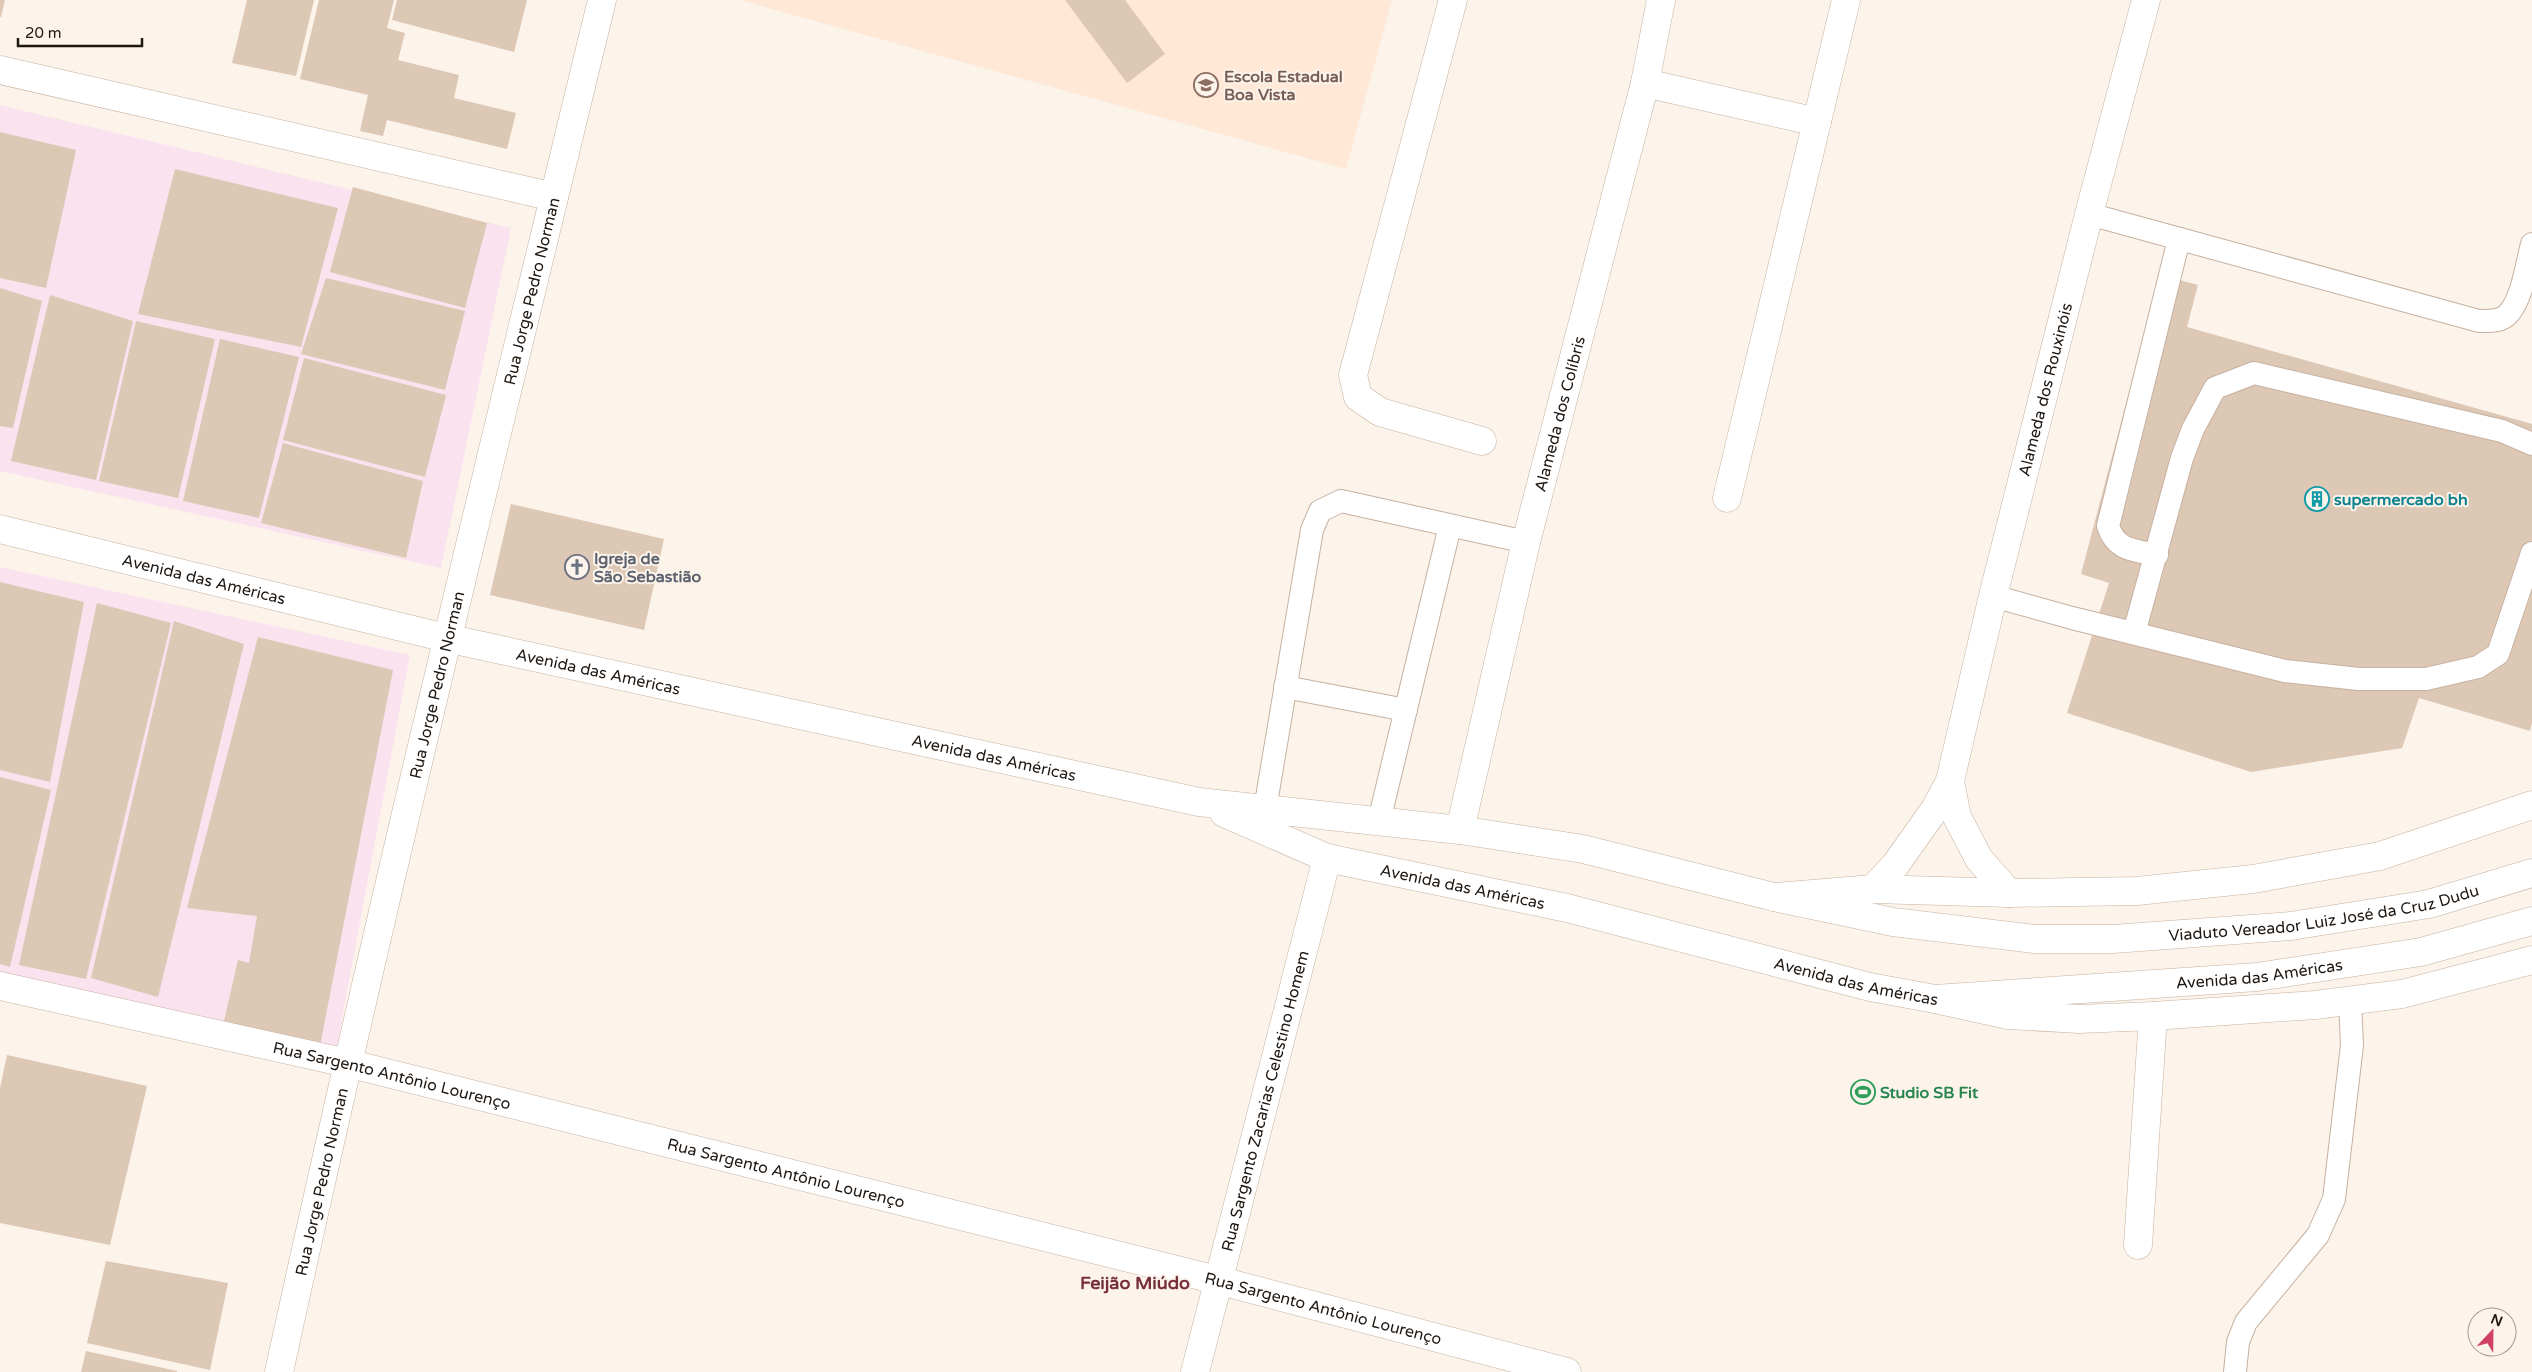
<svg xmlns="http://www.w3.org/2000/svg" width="2532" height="1372" viewBox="0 0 2532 1372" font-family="'Varela Round',sans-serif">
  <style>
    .industrial { fill: #fae3ef }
    .built { fill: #ffe8d5 }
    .building { fill: #ddc7b5 }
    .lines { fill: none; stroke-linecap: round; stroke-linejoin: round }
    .lane-casing { stroke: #c7b1a0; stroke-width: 24 }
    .street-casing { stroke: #c7b1a0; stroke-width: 29 }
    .secondary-casing { stroke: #c7b1a0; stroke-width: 29 }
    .primary-casing { stroke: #c7b1a0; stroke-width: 29 }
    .lane { stroke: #fff; stroke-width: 22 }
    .street { stroke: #fff; stroke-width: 28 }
    .secondary { stroke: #fff; stroke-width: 28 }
    .primary { stroke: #fff; stroke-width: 28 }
    .labels { text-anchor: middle; stroke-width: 4; stroke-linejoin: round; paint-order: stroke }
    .education-label { font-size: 16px; font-weight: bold; fill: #785e54; stroke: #fcf3eb; text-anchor: start }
    .street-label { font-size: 16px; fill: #1f1711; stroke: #fcf3eb }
    .culture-label { font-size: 16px; font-weight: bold; fill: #0d838f; stroke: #fcf3eb; text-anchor: start }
    .worship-label { font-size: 16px; font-weight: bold; fill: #5b616d; stroke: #fcf3eb; text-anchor: start }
    .leisure-label { font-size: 16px; font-weight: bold; fill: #27864d; stroke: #fcf3eb; text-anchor: start }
    .neighbourhood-label { font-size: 18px; font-weight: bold; fill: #762f3e; stroke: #fcf3eb }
  </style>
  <rect width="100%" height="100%" fill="#fcf3eb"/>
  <g class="industrial">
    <polygon points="0,105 511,228 441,568 0,471"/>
    <polygon points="0,567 410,655 335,1056 0,978"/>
  </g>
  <polygon class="built" points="740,0 1392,0 1346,169"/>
  <g class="building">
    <polygon points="0,0 5,0 1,17 0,17"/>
    <polygon points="247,0 314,0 296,76 232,63"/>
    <polygon points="319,0 394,0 387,28 405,33 398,60 459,75 454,98 516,113 507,149 387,120 383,136 360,131 368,95 300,79"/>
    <polygon points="397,0 527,0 514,52 392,20"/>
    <polygon points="1065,0 1125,0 1165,54 1127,83"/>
    <polygon points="0,132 76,150 46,288 0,278"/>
    <polygon points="175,169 338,208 301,347 138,314"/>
    <polygon points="353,187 487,223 465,308 330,272"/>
    <polygon points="2160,275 2198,285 2187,327 2532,424 2532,723 2530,731 2419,698 2402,748 2251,772 2067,713 2109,583 2081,574"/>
    <polygon points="326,278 465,311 445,390 301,354"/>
    <polygon points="0,288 42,301 13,428 0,426"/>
    <polygon points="50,295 133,321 96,480 11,461"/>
    <polygon points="136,321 215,339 178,498 99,481"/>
    <polygon points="220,339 299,357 259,518 183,501"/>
    <polygon points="304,358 446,395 425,477 283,440"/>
    <polygon points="283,443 423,481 406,558 261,523"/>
    <polygon points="511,504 664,539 644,630 490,595"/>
    <polygon points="0,582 84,602 50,782 0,770"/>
    <polygon points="97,603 171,623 86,979 19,965"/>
    <polygon points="174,621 244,644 158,997 91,978"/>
    <polygon points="258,637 393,670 320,1046 224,1021 238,960 249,963 257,916 187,908"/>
    <polygon points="0,777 51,790 10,967 0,964"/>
    <polygon points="7,1055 147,1086 110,1245 0,1223 0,1088"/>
    <polygon points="106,1261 228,1283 210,1370 87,1343"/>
    <polygon points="86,1351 177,1371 177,1372 81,1372"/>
  </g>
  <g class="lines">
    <defs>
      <g id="lane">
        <path d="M2089,214L2479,321C2489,321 2501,322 2508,314C2522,300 2527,263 2532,244"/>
        <path d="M2157,555C2134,550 2116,551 2108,526L2179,239"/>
        <polyline points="1993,596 2072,618 2285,671 2359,679 2426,679 2478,667 2498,654 2532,553"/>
        <polyline points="2134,633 2182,458 2193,429 2215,388 2254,373 2502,431 2532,444"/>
        <polyline points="1285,687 1406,710"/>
        <polyline points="1265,809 1312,530 1320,511 1341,501 1526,542"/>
        <polyline points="1379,821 1450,526"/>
        <polyline points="2235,1372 2238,1342 2246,1322 2318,1235 2334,1199 2352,1045 2350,1001"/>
      </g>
      <g id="street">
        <polyline points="1453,0 1353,375 1358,397 1380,412 1482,441"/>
        <polyline points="0,70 554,197"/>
        <polyline points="1645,83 1817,122"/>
        <polyline points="1727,498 1846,0"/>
        <polyline points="1950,781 1957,817 1979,859 2009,893"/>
        <path id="s1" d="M1460,830L1526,542L1645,83L1661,0"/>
        <path id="s2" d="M1873,889L1896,864L1935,809L1950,781L1993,596L2089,214L2146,0"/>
        <path id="s3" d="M0,986L347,1063L1217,1280L1567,1372"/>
        <polyline points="2138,1245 2153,1016"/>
        <path id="s4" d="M279,1372C379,913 491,457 602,0"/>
        <path id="s5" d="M1195,1372L1327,858"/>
      </g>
      <g id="secondary">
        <path id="s6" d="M0,529L446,638L1199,802L1460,830L1583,849L1774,897L1893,922L2035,939H2113L2291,926L2429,904L2532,873"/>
        <path id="s7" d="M1224,813L1327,858L1567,908L1870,987L1935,999L2257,977L2421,952L2532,921"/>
      </g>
      <g id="primary">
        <polyline points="1774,897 1873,889 2009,893 2137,891 2253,879 2380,856 2532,805"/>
        <polyline points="1935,999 2008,1015 2079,1019 2153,1016 2315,1005 2402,994 2532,960"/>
      </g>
    </defs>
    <use href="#lane" class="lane-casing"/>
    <use href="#street" class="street-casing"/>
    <use href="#secondary" class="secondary-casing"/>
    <use href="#primary" class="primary-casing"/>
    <use href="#lane" class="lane"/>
    <use href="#street" class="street"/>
    <use href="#secondary" class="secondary"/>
    <use href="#primary" class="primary"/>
  </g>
  <defs>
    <symbol id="school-ring" viewBox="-11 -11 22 22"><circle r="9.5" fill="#fcf3eb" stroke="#8d6e63" stroke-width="1.5"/><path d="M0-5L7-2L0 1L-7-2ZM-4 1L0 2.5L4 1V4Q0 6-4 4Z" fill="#8d6e63"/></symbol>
    <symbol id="building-ring" viewBox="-11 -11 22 22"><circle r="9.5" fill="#fcf3eb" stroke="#0f9aa8" stroke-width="1.5"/><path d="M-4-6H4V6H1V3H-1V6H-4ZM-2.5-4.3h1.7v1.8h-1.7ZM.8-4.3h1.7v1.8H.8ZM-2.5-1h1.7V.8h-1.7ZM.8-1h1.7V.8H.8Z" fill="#0f9aa8"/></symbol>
    <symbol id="church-ring" viewBox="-11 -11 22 22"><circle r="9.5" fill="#fcf3eb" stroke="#6b7280" stroke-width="1.5"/><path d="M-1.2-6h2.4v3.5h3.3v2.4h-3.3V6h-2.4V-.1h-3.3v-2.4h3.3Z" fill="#6b7280"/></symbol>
    <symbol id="stadium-ring" viewBox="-11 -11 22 22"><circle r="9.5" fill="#fcf3eb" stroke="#2e9e5b" stroke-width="1.5"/><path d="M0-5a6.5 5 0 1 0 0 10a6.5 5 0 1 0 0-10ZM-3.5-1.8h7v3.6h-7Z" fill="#2e9e5b"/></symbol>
  </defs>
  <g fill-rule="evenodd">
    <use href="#school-ring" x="1192" y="71" width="28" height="28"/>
    <use href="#building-ring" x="2303" y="485" width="28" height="28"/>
    <use href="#church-ring" x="563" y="553" width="28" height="28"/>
    <use href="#stadium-ring" x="1849" y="1078" width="28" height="28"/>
  </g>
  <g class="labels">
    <g class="education-label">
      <text x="1224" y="82">Escola Estadual<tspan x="1224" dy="18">Boa Vista</tspan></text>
    </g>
    <g class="street-label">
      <text dy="6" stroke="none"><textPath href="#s4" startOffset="1110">Rua Jorge Pedro Norman</textPath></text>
      <text dy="6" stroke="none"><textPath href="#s2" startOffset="536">Alameda dos Rouxinóis</textPath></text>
      <text dy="6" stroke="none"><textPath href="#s1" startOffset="428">Alameda dos Colíbris</textPath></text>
      <text dy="6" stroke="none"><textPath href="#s6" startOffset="210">Avenida das Américas</textPath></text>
      <text dy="6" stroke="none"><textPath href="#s6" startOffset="615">Avenida das Américas</textPath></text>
      <text dy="6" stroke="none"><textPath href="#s4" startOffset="705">Rua Jorge Pedro Norman</textPath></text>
      <text dy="6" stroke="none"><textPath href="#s6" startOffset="1020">Avenida das Américas</textPath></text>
      <text dy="6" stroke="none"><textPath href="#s7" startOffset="251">Avenida das Américas</textPath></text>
      <text dy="6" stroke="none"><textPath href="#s6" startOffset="2369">Viaduto Vereador Luiz José da Cruz Dudu</textPath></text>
      <text dy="6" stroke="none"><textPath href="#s7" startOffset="1062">Avenida das Américas</textPath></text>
      <text dy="6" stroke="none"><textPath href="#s7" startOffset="656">Avenida das Américas</textPath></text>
      <text dy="6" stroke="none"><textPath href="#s3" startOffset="402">Rua Sargento Antônio Lourenço</textPath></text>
      <text dy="6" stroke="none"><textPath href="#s5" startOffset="280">Rua Sargento Zacarias Celestino Homem</textPath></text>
      <text dy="6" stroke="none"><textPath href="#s3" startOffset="808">Rua Sargento Antônio Lourenço</textPath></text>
      <text dy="6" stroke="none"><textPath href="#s4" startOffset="195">Rua Jorge Pedro Norman</textPath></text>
      <text dy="6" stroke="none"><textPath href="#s3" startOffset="1362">Rua Sargento Antônio Lourenço</textPath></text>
    </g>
    <g class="culture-label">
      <text x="2334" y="505">supermercado bh</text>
    </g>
    <g class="worship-label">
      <text x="594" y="564">Igreja de<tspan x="594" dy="18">São Sebastião</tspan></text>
    </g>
    <g class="leisure-label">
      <text x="1880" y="1098">Studio SB Fit</text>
    </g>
    <g class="neighbourhood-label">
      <text x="1135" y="1289">Feijão Miúdo</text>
    </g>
  </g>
  <g transform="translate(2492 1332) rotate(22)"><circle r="24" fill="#fcf3eb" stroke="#a49b94"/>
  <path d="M0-4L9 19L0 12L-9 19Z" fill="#d04165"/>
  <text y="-8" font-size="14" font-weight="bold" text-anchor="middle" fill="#1f1711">N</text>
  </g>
  <path d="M18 38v8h124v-8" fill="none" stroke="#1f1711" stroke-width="2.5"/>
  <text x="25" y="38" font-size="15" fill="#1f1711" stroke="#fcf3eb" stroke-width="4" paint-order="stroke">20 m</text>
</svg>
